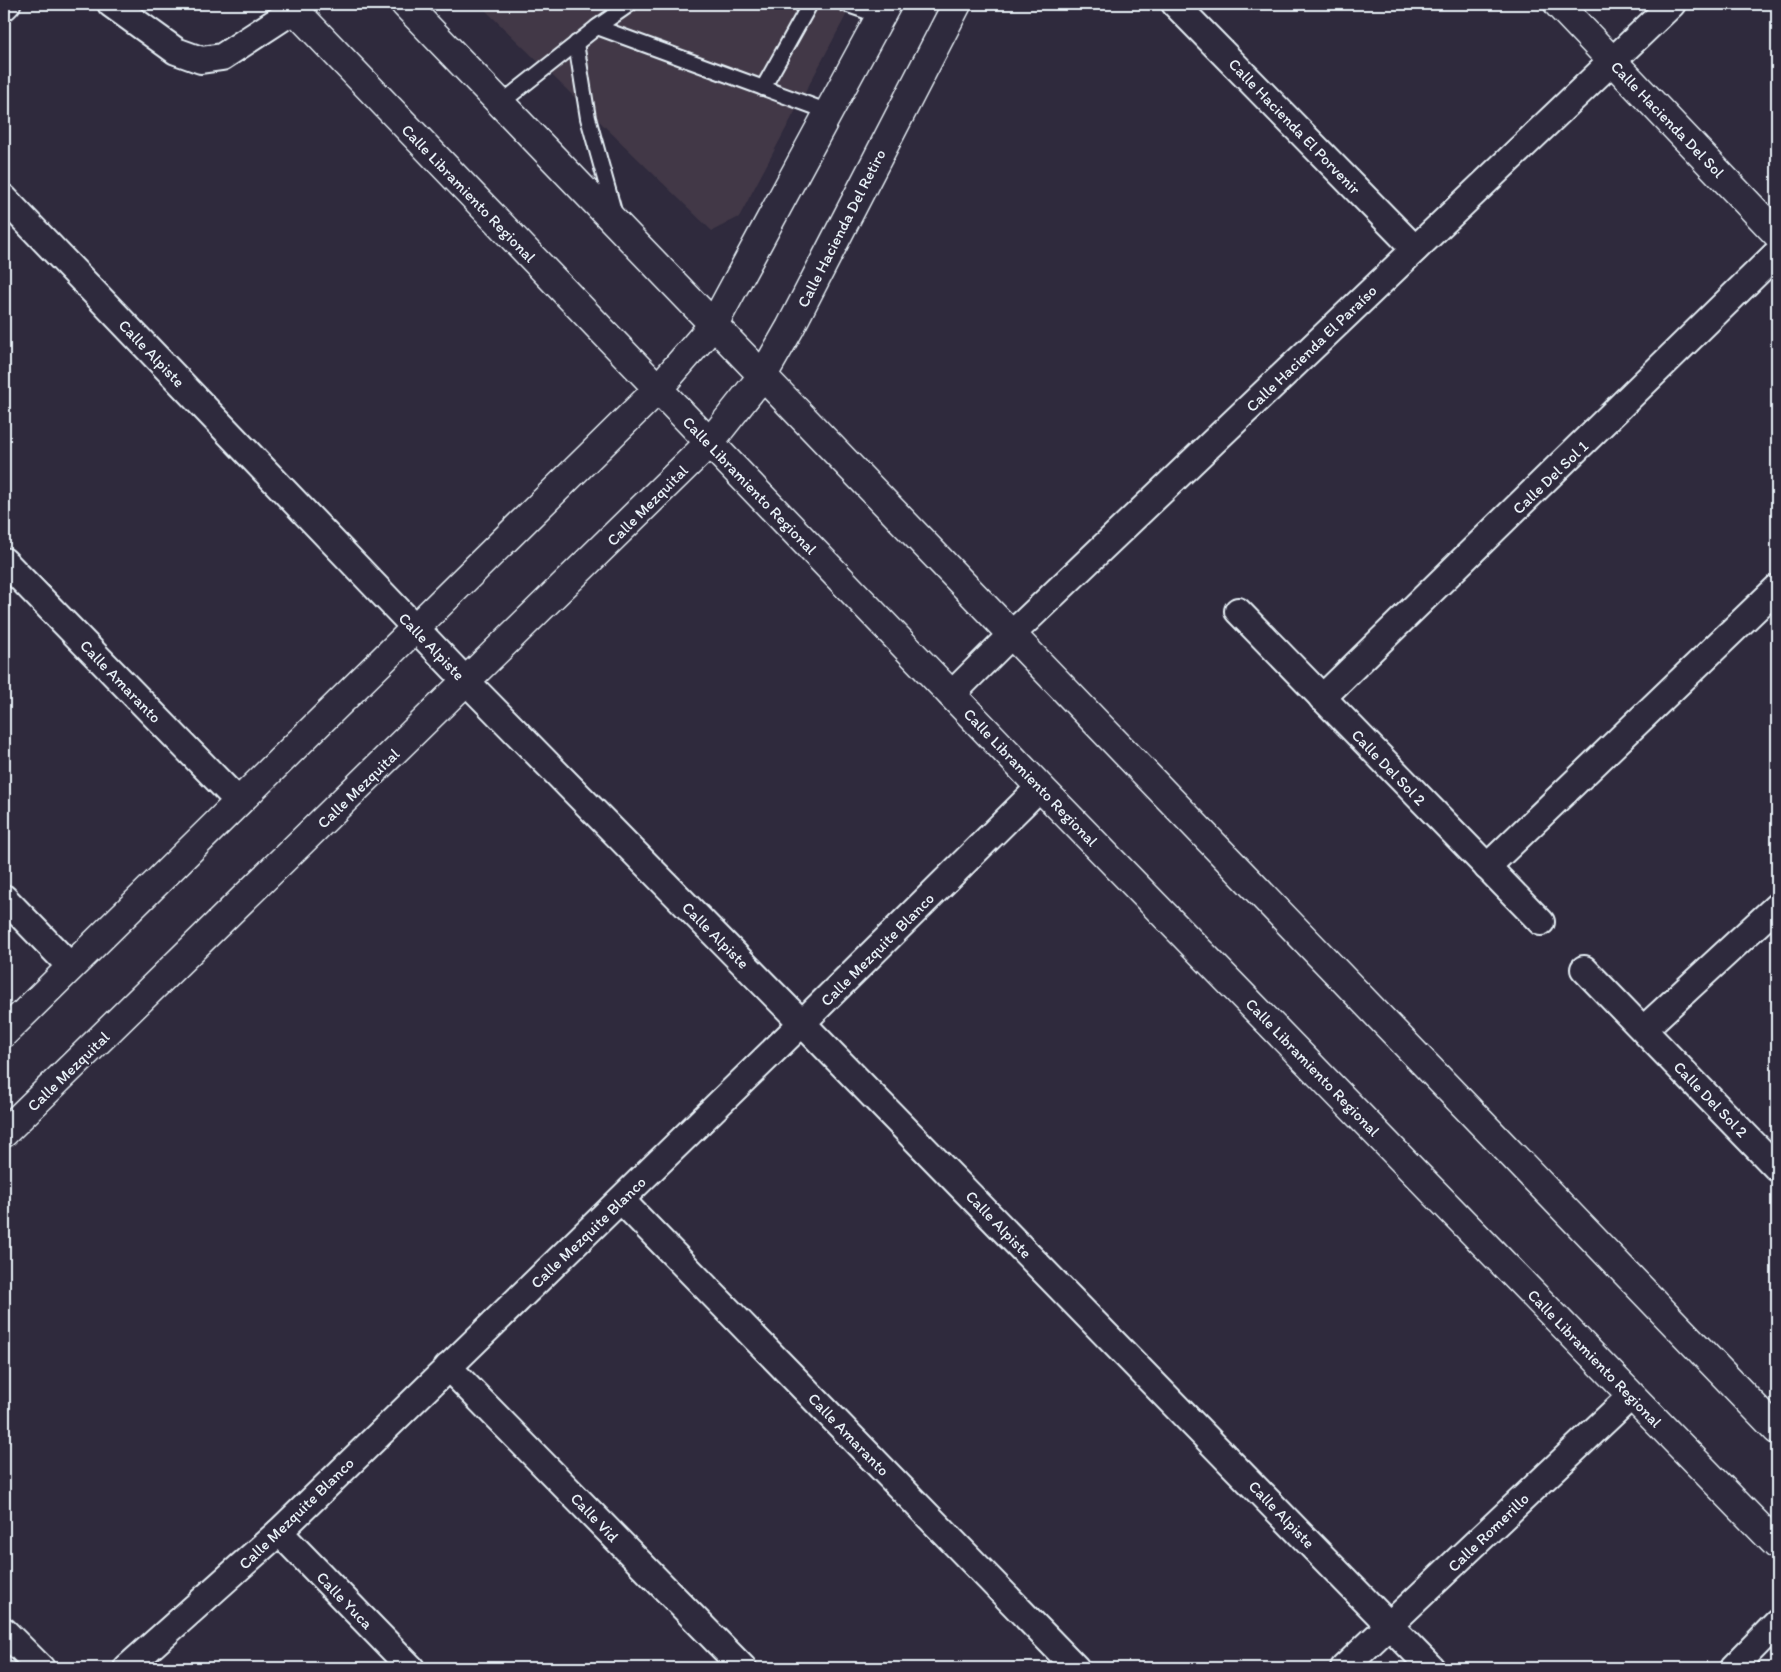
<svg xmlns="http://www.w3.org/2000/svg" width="1781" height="1672" viewBox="0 0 1781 1672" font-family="Itim,sans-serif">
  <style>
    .built { fill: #423947 }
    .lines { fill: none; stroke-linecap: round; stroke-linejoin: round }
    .service-casing { stroke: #e8f1f8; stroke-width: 18 }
    .minor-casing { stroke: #e8f1f8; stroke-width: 30 }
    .tertiary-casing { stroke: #e8f1f8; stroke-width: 31 }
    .secondary-casing { stroke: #e8f1f8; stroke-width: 31 }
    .service { stroke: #2f2a3d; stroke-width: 14 }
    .minor { stroke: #2f2a3d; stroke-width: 26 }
    .tertiary { stroke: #2f2a3d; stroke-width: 28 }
    .secondary { stroke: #2f2a3d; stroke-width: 28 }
    .labels { text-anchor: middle; stroke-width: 4; stroke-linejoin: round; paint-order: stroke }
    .street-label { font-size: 16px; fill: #e8f1f8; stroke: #2f2a3d }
  </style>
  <rect width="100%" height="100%" fill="#2f2a3d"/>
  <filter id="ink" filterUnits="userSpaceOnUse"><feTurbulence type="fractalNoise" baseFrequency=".02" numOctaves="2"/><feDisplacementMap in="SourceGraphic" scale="10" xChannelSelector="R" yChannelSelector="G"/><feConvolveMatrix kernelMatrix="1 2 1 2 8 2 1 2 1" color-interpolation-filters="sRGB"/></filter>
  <g filter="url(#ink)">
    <polygon class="built" points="479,4 852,4 739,217 712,231"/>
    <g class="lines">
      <defs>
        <g id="service">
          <polyline points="845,4 880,16"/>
          <polyline points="597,27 829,112"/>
          <polyline points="576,43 588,118 615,215"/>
          <polyline points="763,88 810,4"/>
          <polyline points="501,103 597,27 630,4"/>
        </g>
        <g id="minor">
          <polyline points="111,4 176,51 201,60 222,57 294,10"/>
          <polyline points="1175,4 1415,249"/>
          <polyline points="4,7 7,4"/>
          <polyline points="4,198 467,682 802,1023 1431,1668"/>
          <polyline points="4,561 239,802"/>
          <polyline points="1238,611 1541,922"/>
          <polyline points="951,695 1012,634 1672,4"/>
          <polyline points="1322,698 1777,253"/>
          <polyline points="1487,867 1777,588"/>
          <polyline points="4,898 71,967"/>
          <polyline points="1584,969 1777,1168"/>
          <polyline points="1644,1029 1777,906"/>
          <polyline points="621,1200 1076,1668"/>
          <polyline points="448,1367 743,1668"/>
          <polyline points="279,1532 411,1668"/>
          <polyline points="4,1631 41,1668"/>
          <polyline points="127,1668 279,1532 802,1023 1040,787"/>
          <polyline points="1344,1668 1631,1396"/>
          <polyline points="1733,1668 1777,1623"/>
        </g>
        <g id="tertiary">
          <polyline points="289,4 1040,787 1777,1545"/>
          <polyline points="405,4 1777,1430"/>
          <polyline points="1558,4 1777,234"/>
        </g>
        <g id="secondary">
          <polyline points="4,1033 657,390 714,324 887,4"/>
          <polyline points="4,1133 710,442 763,375 790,328 957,4"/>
        </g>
      </defs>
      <use href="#service" class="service-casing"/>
      <use href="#minor" class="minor-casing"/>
      <use href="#tertiary" class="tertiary-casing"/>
      <use href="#secondary" class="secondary-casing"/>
      <use href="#service" class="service"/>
      <use href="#minor" class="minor"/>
      <use href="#tertiary" class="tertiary"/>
      <use href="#secondary" class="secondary"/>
    </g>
  </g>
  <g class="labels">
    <g class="street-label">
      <text transform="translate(1668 119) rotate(46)" y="6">Calle Hacienda Del Sol</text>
      <text transform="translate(1295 126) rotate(46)" y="6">Calle Hacienda El Porvenir</text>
      <text transform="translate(469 193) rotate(46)" y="6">Calle Libramiento Regional</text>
      <text transform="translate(841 228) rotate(-63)" y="6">Calle Hacienda Del Retiro</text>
      <text transform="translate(1311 348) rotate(-44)" y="6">Calle Hacienda El Paraíso</text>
      <text transform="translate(152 353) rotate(46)" y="6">Calle Alpiste</text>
      <text transform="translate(1550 477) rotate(-44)" y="6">Calle Del Sol 1</text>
      <text transform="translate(750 485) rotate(46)" y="6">Calle Libramiento Regional</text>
      <text transform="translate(647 505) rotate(-45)" y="6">Calle Mezquital</text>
      <text transform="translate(432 646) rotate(46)" y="6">Calle Alpiste</text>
      <text transform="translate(121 681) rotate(46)" y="6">Calle Amaranto</text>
      <text transform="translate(1389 767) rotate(46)" y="6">Calle Del Sol 2</text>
      <text transform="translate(1031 777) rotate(46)" y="6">Calle Libramiento Regional</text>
      <text transform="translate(358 788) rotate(-44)" y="6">Calle Mezquital</text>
      <text transform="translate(716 935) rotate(45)" y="6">Calle Alpiste</text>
      <text transform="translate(877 949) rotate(-45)" y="6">Calle Mezquite Blanco</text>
      <text transform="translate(1313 1067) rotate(46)" y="6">Calle Libramiento Regional</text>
      <text transform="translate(68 1071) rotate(-44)" y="6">Calle Mezquital</text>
      <text transform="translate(1711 1099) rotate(46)" y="6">Calle Del Sol 2</text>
      <text transform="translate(999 1224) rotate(46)" y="6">Calle Alpiste</text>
      <text transform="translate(588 1232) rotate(-44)" y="6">Calle Mezquite Blanco</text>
      <text transform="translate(1595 1358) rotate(46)" y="6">Calle Libramiento Regional</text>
      <text transform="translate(849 1434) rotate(46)" y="6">Calle Amaranto</text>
      <text transform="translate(296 1513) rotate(-44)" y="6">Calle Mezquite Blanco</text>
      <text transform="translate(1282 1514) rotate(46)" y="6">Calle Alpiste</text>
      <text transform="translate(595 1517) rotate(46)" y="6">Calle Vid</text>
      <text transform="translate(1488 1532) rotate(-44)" y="6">Calle Romerillo</text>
      <text transform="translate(345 1600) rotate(46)" y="6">Calle Yuca</text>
    </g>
  </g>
  <rect width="1781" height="1672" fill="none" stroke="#2f2a3d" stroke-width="20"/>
  <rect x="10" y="10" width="1761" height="1652" fill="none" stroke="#e8f1f8" stroke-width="2" filter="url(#ink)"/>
</svg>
